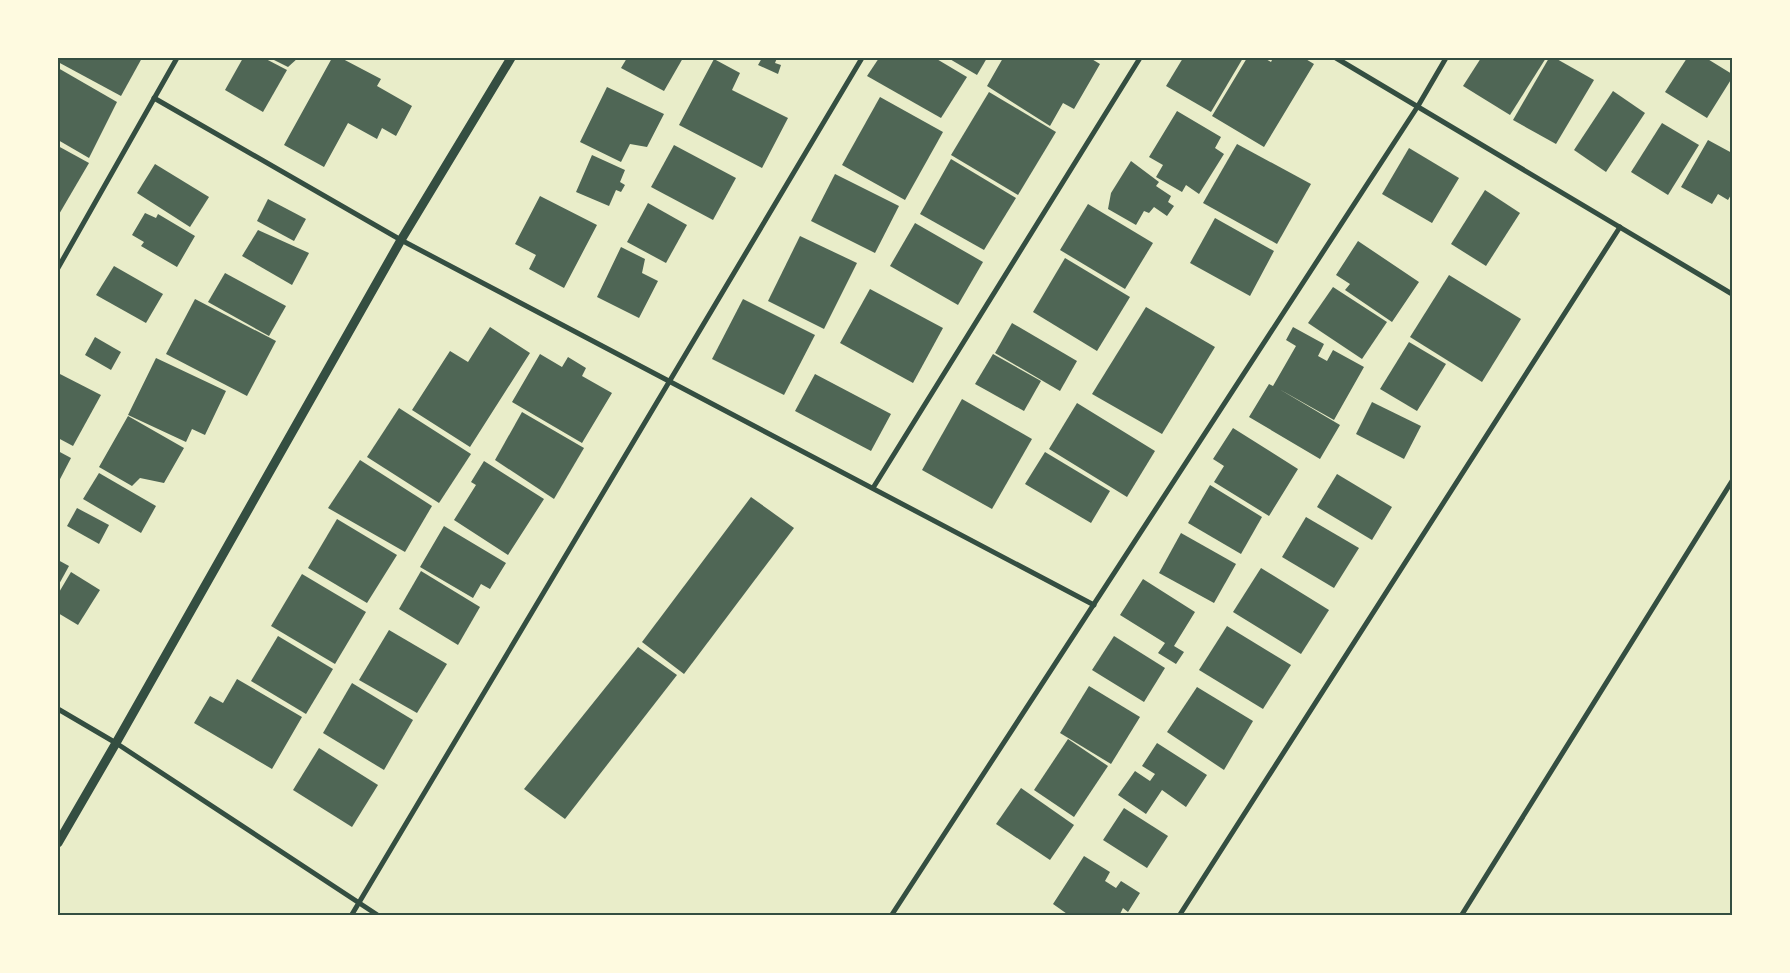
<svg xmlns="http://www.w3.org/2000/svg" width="1790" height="973" viewBox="0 0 1790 973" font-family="'Sofia Sans Condensed',sans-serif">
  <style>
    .building { fill: #4f6655 }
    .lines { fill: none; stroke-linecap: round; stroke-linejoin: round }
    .minor { stroke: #344e41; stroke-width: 5 }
    .tertiary { stroke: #344e41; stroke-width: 9 }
    .neatline { fill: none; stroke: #344e41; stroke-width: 2 }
  </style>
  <rect width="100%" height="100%" fill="#e9edc9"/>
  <g class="building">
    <polygon points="58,58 142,58 121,96 58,62"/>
    <polygon points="243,58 264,58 287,70 263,112 225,90"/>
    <polygon points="270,58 298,58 288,67"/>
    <polygon points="332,58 341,58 381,79 377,86 412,106 396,136 382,128 377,139 348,123 324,167 284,145"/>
    <polygon points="627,58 683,58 664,91 621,68"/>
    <polygon points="762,58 777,58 775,63 781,65 778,74 758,65"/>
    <polygon points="879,58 935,58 967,77 941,118 867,76"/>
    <polygon points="948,58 987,58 977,75"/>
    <polygon points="1003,58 1090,58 1100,64 1074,109 1063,103 1050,126 987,86"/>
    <polygon points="1183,58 1243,58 1211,112 1166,86"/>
    <polygon points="1247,58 1264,58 1271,62 1273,58 1304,58 1314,64 1264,147 1212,116"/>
    <polygon points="1481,58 1546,58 1510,115 1463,86"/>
    <polygon points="1549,58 1555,58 1594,80 1556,144 1513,120"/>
    <polygon points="1687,58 1706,58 1732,74 1732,78 1707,118 1665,92"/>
    <polygon points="714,59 740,73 732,90 788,118 762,168 679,125"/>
    <polygon points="58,68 117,102 89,158 58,140"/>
    <polygon points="607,87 664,114 647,147 630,144 621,162 580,142"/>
    <polygon points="1613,91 1645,113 1606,172 1574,150"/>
    <polygon points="989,92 1056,132 1018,195 951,155"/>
    <polygon points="880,97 943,132 905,200 842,165"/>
    <polygon points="1177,111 1221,137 1215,148 1224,154 1199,194 1186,185 1182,192 1156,177 1163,165 1149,157"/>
    <polygon points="1662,123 1699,145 1668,195 1631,172"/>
    <polygon points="1708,140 1732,153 1732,193 1728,200 1718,194 1712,204 1681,187"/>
    <polygon points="1237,144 1311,184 1277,244 1203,203"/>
    <polygon points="674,145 736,178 713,220 651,187"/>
    <polygon points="58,146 89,163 58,216"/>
    <polygon points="1409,148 1459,178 1432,223 1382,194"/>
    <polygon points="592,155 625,170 620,182 625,185 621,192 616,190 609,206 576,192"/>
    <polygon points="951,159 1016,198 984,250 920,214"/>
    <polygon points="1131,161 1159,182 1156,186 1171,196 1168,202 1174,206 1167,216 1154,207 1149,213 1144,211 1136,225 1108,209 1111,193"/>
    <polygon points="155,164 209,197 190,227 137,193"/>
    <polygon points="835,174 899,206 875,253 811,221"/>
    <polygon points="1485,190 1520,213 1486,266 1451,244"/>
    <polygon points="540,196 597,225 564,288 529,269 536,255 515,244"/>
    <polygon points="268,199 306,219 294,241 257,221"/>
    <polygon points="648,203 687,225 666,263 627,242"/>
    <polygon points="1088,204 1153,243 1125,289 1060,250"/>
    <polygon points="145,213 156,218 158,214 195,236 177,267 141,246 144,242 132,235"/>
    <polygon points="1215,218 1274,251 1250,296 1190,263"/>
    <polygon points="915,223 983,262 958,305 890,266"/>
    <polygon points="258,230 309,253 292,285 242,256"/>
    <polygon points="800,236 857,263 824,329 768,301"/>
    <polygon points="1358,241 1419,282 1392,322 1345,290 1350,284 1336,275"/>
    <polygon points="621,247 645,259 642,273 658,281 639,318 597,297"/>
    <polygon points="1065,258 1130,297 1097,351 1033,312"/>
    <polygon points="114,266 163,294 146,323 96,295"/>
    <polygon points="225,273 286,306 269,336 208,302"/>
    <polygon points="1449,275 1521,319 1482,382 1410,337"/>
    <polygon points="1333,287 1387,322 1362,359 1308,323"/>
    <polygon points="870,289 943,328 913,383 840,343"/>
    <polygon points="195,299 276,341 247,396 166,354"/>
    <polygon points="743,299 815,335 784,395 712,359"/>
    <polygon points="1146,307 1215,347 1162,434 1092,394"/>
    <polygon points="1012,323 1077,361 1060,391 995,353"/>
    <polygon points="490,327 530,353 470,447 412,410 450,351 468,362"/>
    <polygon points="1293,327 1324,344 1318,356 1327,361 1333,350 1364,367 1334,420 1279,389 1340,425 1320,459 1249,417 1269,384 1273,386 1296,346 1286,340"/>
    <polygon points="95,337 121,352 111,370 85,355"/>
    <polygon points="1409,342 1446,364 1417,411 1380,389"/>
    <polygon points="540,354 562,367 568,357 586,368 582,376 612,393 582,443 512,402"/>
    <polygon points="993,354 1041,381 1024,411 975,384"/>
    <polygon points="156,358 226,391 205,435 192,429 186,442 128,415"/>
    <polygon points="58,373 101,395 73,446 58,438"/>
    <polygon points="815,374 891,414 871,451 795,411"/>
    <polygon points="962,399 1032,439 992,509 922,470"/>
    <polygon points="1372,402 1421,426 1404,459 1356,434"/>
    <polygon points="1077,403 1155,451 1127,497 1049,449"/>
    <polygon points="399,408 471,454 439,503 367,457"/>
    <polygon points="522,412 584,448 554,499 495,460"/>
    <polygon points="128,416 184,448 164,483 140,478 132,486 99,467"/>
    <polygon points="1233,428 1298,469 1269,516 1214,482 1224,466 1213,459"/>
    <polygon points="58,451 71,458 58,483"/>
    <polygon points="1045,452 1110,491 1091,523 1025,484"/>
    <polygon points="360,460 432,506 405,552 328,508"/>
    <polygon points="484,461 544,499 508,555 454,520 476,485 471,482"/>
    <polygon points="99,473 156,506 141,533 83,499"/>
    <polygon points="1337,474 1392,507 1372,540 1317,507"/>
    <polygon points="1210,485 1262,517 1241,554 1188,523"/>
    <polygon points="751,497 794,528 684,674 642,642"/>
    <polygon points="77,508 109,525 99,544 67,526"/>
    <polygon points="1306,517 1359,548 1334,588 1282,557"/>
    <polygon points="337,519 397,555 367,603 308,568"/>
    <polygon points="444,526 506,563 490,589 481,584 473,598 420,567"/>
    <polygon points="1181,533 1236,564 1214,603 1159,573"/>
    <polygon points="58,560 69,566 58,586"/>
    <polygon points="1261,568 1329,610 1301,654 1233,612"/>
    <polygon points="421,571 480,607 458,645 399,609"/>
    <polygon points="71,572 100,590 78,625 58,613 58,594"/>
    <polygon points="302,574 366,612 335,664 271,626"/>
    <polygon points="1143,579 1195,612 1174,646 1184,652 1176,664 1158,653 1165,643 1120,615"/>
    <polygon points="1227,626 1291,665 1263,709 1199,670"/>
    <polygon points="389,630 447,664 417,713 359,680"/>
    <polygon points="278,636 333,669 306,714 251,681"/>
    <polygon points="1114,636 1165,668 1144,702 1092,670"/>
    <polygon points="638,647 677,675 565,819 524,789"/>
    <polygon points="237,679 302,717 272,769 194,723 210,696 223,703"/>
    <polygon points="352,683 413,720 384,770 323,733"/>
    <polygon points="1089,686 1140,717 1111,764 1060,733"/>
    <polygon points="1197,687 1253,721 1224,770 1167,732"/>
    <polygon points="1068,739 1108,766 1074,817 1034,790"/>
    <polygon points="1157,743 1207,775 1186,807 1162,790 1146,814 1118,795 1135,771 1150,781 1155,774 1142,766"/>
    <polygon points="319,748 378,785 352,827 293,790"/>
    <polygon points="1021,788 1074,825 1050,860 996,824"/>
    <polygon points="1124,808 1168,836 1147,868 1103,840"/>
    <polygon points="1084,856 1110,872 1105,881 1116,888 1121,881 1140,893 1128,912 1123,908 1119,916 1070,916 1053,904"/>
  </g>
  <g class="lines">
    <g class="minor">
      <polyline points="1336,58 1732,294"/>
      <polyline points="154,98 401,240 1094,605"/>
      <polyline points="58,268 177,58"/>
      <polyline points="873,488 1140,58"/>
      <polyline points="58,709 116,743 379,916"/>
      <polyline points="351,916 862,58"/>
      <polyline points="891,916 1418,106 1446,58"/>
      <polyline points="1179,916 1620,227"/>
      <polyline points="1461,916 1732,481"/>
    </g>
    <polyline class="tertiary" points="58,843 116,743 401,240 511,58"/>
  </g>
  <rect width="1790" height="973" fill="none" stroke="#fefae0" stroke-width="118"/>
  <rect x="59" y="59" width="1672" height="855" class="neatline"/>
</svg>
